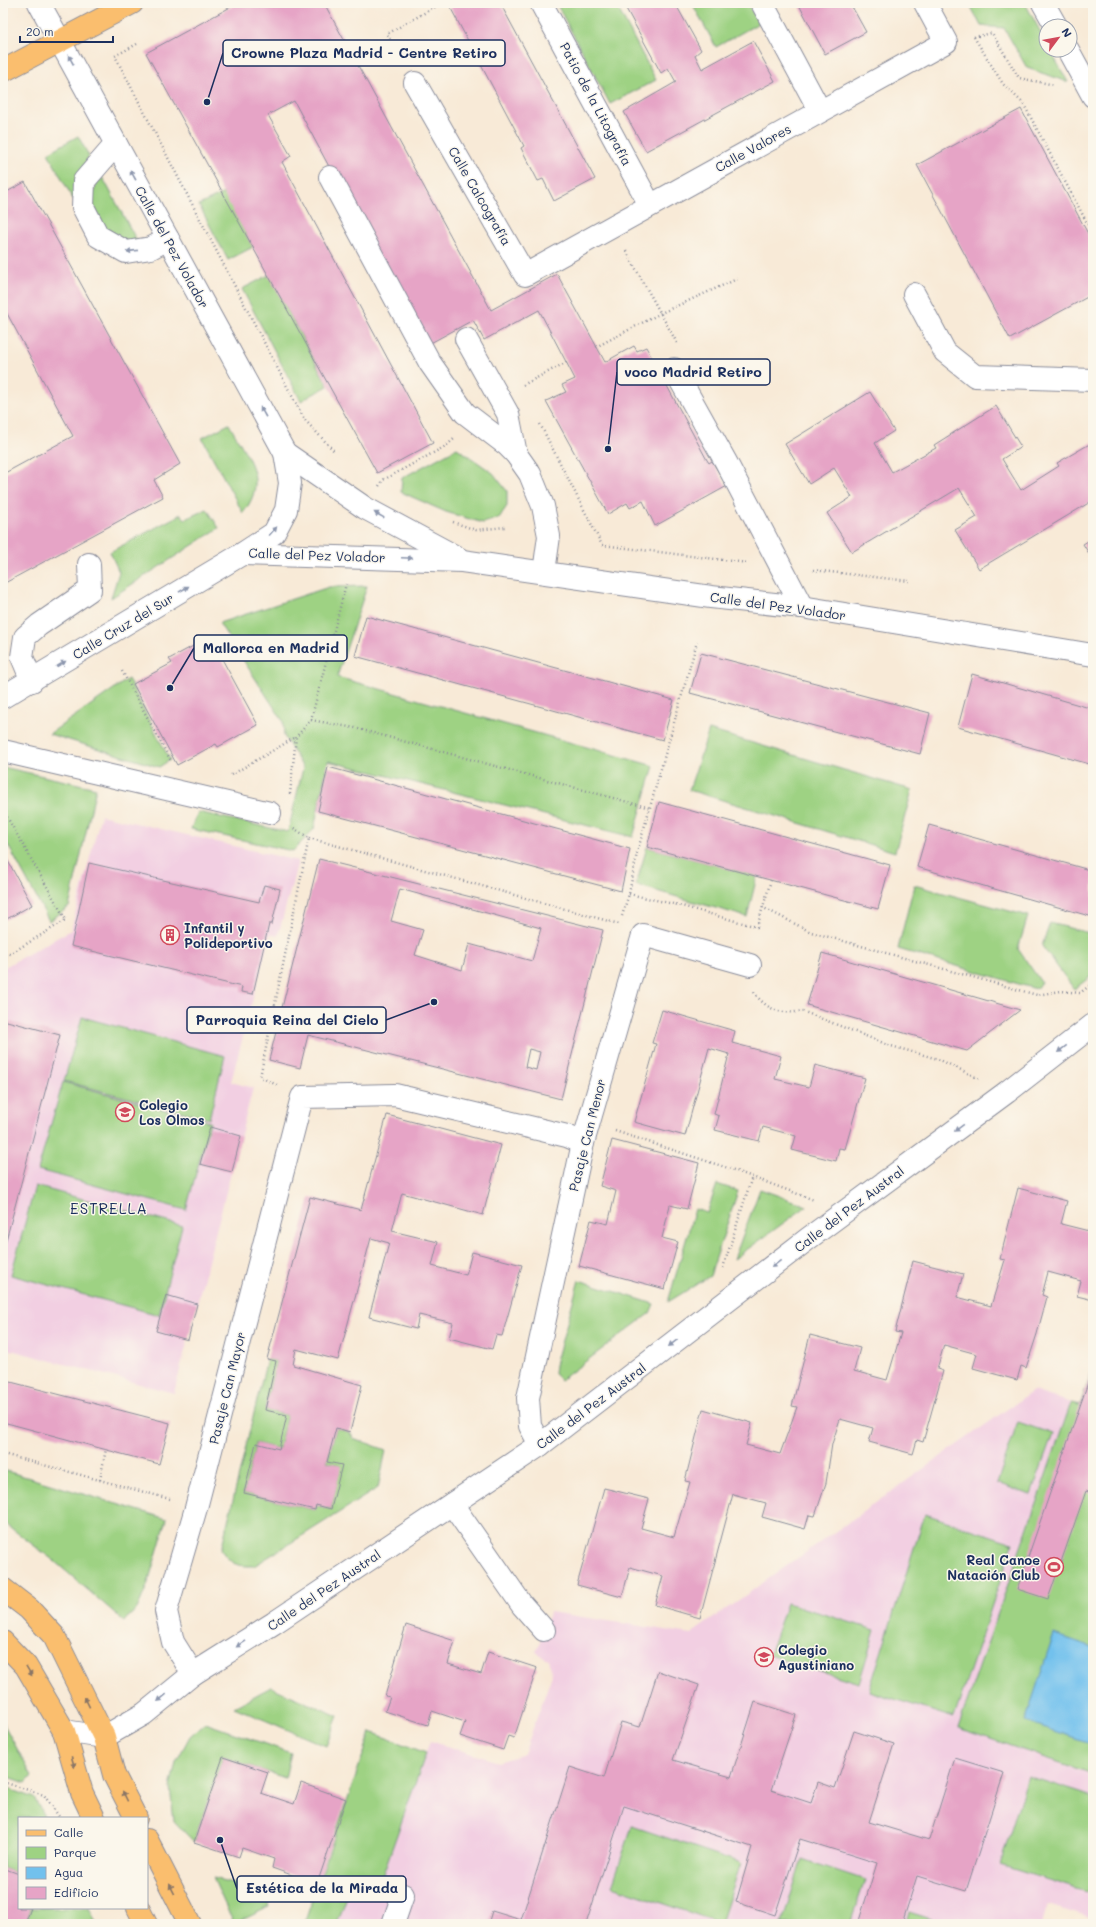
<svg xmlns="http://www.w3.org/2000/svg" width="1096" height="1927" viewBox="0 0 1096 1927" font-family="Mali,sans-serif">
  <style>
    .built { fill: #f2cfe2 }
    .green { fill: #9ed283; stroke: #5c8070 }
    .water { fill: #72c1ed; stroke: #4678a6 }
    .building { fill: #e6a4c6; fill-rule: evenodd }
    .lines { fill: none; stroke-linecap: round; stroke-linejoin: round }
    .minor-casing { stroke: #8a8c9a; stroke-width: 24 }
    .major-casing { stroke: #8a8c9a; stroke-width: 24 }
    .path { stroke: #8a8c9a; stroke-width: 2.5; stroke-dasharray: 1 3; stroke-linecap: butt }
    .minor { stroke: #fff; stroke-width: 22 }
    .major { stroke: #fabe6e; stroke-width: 22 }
    .oneway { fill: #8d97ae }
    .oneway2 { fill: #8a7666 }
    .labels { text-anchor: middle; stroke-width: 3; stroke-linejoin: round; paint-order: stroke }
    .street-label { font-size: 13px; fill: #1b2f5e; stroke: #fbf7ec }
    .poi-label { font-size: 13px; font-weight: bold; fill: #1b2f5e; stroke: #fbf7ec; text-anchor: start }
    .quarter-label { font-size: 15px; letter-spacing: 1px; fill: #1b2f5e; stroke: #fbf7ec }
    .leader { fill: none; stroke: #1b2f5e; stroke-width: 1.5 }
    .callout-dot { fill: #1b2f5e; stroke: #fbf7ec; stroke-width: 1.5 }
    .callout { fill: #fbf7ec; stroke: #1b2f5e; stroke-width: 1.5 }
    .callout-label { font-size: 14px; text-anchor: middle; font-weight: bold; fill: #1b2f5e }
  </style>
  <rect width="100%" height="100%" fill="#fbf7ec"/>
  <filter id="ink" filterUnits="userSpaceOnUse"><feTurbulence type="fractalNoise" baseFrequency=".025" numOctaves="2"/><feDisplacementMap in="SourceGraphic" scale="8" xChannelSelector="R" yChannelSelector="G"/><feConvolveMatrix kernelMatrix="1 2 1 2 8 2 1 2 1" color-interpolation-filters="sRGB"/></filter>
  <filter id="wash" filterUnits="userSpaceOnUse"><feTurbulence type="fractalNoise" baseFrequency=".012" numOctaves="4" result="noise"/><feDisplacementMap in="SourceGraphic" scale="16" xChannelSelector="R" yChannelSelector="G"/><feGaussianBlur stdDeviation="0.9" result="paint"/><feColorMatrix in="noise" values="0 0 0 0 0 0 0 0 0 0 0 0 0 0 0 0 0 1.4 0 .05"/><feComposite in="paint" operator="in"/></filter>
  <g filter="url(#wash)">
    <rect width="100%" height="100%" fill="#f8ead7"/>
    <g class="built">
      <polygon points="101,815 298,861 278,936 270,934 231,1082 253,1088 174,1393 3,1348 3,968 71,930"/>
      <polygon points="1033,1391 1071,1403 959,1728 1093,1774 1093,1918 1048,1904 1042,1924 337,1924 353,1880 378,1888 430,1741 498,1762 524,1754 552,1675 548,1659 536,1652 550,1612 691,1634"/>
    </g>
    <g class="green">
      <polygon points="556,3 615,3 656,80 610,104"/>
      <polygon points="692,3 748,3 759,23 716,47"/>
      <polygon points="969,3 1025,3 1046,42 1046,50 1050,50 1068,82 1027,68 1004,28 981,26"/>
      <polygon points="78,136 89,156 83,167 73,199 48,153"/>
      <polygon points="103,178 137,241 128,243 106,231 91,200 97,182"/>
      <polygon points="224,193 253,247 228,260 199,205"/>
      <polygon points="269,275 328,386 301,401 242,289"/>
      <path d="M229,424C246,456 270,479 243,513L202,438Z"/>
      <polygon points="457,448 493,473 507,491 507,506 499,518 483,523 446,512 401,492 402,478"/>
      <polygon points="207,509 219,528 111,598 119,572 110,552 181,514 185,519"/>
      <polygon points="367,586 337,677 654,766 633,837 328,761 314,829 293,851 191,829 198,812 288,832 303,768 284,736 283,721 219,623 329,587"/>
      <polygon points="128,679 170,760 159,767 49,734"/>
      <polygon points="709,730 912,790 895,852 689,790"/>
      <polygon points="3,767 96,788 69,907 49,921 3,836"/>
      <polygon points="647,847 757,876 747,917 636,885"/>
      <polygon points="914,885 1028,916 1018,949 1041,982 1036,989 898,949"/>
      <polygon points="1050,923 1093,934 1093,975 1074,989 1042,946"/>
      <polygon points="82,1017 225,1056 209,1119 64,1081"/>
      <polygon points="63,1082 210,1122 186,1210 38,1170"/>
      <polygon points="717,1184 738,1191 710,1276 668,1302 695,1209 707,1213"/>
      <polygon points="35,1186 182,1226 159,1315 11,1275"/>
      <polygon points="760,1189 807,1206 734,1259"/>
      <polygon points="579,1280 654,1304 650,1313 561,1380 554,1374 555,1365"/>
      <path d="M267,1359L276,1361L265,1410L287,1415L279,1449L256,1443L244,1493L315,1510L316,1505L331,1509L341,1465L327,1462L336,1428L350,1432L353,1438L386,1450L378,1488L254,1566C236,1566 232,1565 221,1550Z"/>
      <polygon points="1093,1367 1093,1774 958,1728 1071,1403 1080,1405"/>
      <polygon points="1018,1422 1053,1434 1031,1495 997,1483"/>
      <polygon points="3,1470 167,1519 147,1586 137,1609 124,1621 53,1560 3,1522"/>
      <polygon points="925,1514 1013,1543 954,1718 869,1691"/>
      <polygon points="787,1603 875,1630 859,1683 769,1655"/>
      <polygon points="271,1687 338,1716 326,1746 234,1707"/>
      <polygon points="3,1723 32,1776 26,1783 3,1775"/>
      <polygon points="205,1723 291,1753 285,1778 223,1757 194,1842 174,1821 170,1788 176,1762 190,1736"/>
      <polygon points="371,1732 426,1753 378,1888 353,1880 337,1924 304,1924"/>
      <polygon points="1028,1776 1093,1797 1093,1894 1000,1865"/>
      <polygon points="3,1787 34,1798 45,1818 19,1818 19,1874 3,1868"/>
      <polygon points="632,1826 741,1863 721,1923 612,1886"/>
      <polygon points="802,1859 865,1880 850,1924 782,1924"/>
      <polygon points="213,1878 264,1891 269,1907 234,1924"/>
      <polygon points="31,1908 89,1908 97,1924 25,1924"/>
      <polygon points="909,1912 947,1924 905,1924"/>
    </g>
    <polygon class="water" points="1054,1634 1093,1647 1093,1744 1025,1721"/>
    <g id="blocks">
      <g class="building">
        <polygon points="238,3 324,3 491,310 557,274 605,362 634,346 637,351 646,347 707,460 709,463 712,461 726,485 729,485 655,526 643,501 630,508 627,503 608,514 546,401 566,392 562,385 575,379 539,310 484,340 473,320 425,346 294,101 268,115 291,156 282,162 433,443 377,473 146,53"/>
        <polygon points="448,3 500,3 595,179 554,201 543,179 538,181 521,148 524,146"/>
        <polygon points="623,3 675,3 701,50 695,55 702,69 753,41 775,81 646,151 624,112 676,82 668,68 661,73"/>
        <polygon points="798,3 850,3 866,32 825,54"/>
        <polygon points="1021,109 1093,243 1093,294 1010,339 917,165"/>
        <polygon points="25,182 180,464 154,480 163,497 3,584 3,474 73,436 3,306 3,194"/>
        <polygon points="870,392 894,431 875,443 892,472 936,448 934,445 996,406 1021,447 1002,459 1021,490 1059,466 1057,463 1093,442 1093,503 1092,501 979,569 955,530 977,517 959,488 852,552 827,513 852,497 834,468 809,484 785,444"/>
        <polygon points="1093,538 1093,560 1083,544"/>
        <polygon points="366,616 674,700 663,740 355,656"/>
        <polygon points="210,637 258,725 218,747 216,744 177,765 133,684 172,663 169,659"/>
        <polygon points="701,653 930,713 920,754 690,693"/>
        <polygon points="972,674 1093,709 1093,765 958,727"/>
        <polygon points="328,767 630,849 621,891 318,811"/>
        <polygon points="659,802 890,865 878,909 647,847"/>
        <polygon points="929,825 1093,871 1093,917 917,867"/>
        <polygon points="3,852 32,905 3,921"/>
        <path d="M319,859L603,930L561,1099L308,1035L300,1068L269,1060ZM400,889L541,928L532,961L469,944L462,970L415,955L423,930L391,921ZM529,1049L540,1052L536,1070L525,1067Z"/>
        <polygon points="89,863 259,902 264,885 280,889 272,924 269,924 253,994 241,992 242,987 71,946"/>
        <polygon points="822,953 1020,1010 967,1051 807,1005"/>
        <polygon points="662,1010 735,1031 732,1043 781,1056 775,1079 809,1087 815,1065 865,1078 845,1149 839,1148 836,1161 792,1150 796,1136 763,1127 759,1141 715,1130 719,1116 714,1114 729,1054 709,1048 685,1136 634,1122 656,1044 652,1043"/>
        <polygon points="3,1020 60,1035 4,1248 3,1248"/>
        <polygon points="387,1115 501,1145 483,1215 402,1193 392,1231 438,1242 432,1266 466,1275 472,1252 522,1265 502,1336 496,1335 492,1349 449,1338 453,1323 419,1315 416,1329 369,1317 389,1243 371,1238 338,1360 296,1349 293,1365 362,1385 350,1432 336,1428 327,1462 342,1465 331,1509 316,1505 315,1510 244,1493 256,1443 279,1449 287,1415 265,1410 276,1361 267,1359 310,1197 361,1210"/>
        <polygon points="210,1127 241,1136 232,1172 200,1164"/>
        <polygon points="612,1140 699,1163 687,1209 670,1205 662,1238 678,1242 665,1289 579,1266 591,1220 608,1224 616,1191 600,1186"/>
        <polygon points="1018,1188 1067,1201 1061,1224 1093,1232 1093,1300 1077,1296 1081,1281 1048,1272 1042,1295 1047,1297 1037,1334 1026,1368 1021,1366 1017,1380 973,1368 977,1354 944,1345 937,1369 943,1371 923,1442 917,1440 913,1454 869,1442 873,1428 840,1419 832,1444 826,1483 815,1516 809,1515 805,1529 762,1517 766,1503 733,1494 700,1618 655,1605 663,1576 630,1567 622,1597 577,1585 604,1488 649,1499 641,1528 674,1537 690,1482 685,1481 703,1409 752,1423 746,1445 780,1454 797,1407 792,1406 810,1335 860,1348 854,1371 887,1380 901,1333 895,1332 913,1261 963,1274 957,1297 991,1306 1005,1260 1000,1259"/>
        <polygon points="166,1295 197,1304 188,1340 156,1331"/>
        <polygon points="1093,1368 1093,1494 1086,1491 1048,1599 1017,1589"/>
        <polygon points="3,1380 170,1423 159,1464 3,1422"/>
        <polygon points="406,1625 455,1641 448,1664 481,1674 488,1652 537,1668 514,1738 508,1736 503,1750 460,1736 465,1722 432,1711 428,1725 385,1711 390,1697 385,1696"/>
        <polygon points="658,1671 699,1685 673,1760 731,1777 755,1702 796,1715 771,1790 811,1803 818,1782 835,1788 854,1731 894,1744 869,1822 929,1840 955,1758 1004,1773 966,1891 917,1876 902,1924 858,1924 877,1863 800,1839 775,1915 736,1902 752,1847 624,1806 586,1924 488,1924 492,1911 521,1920 570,1767 604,1778 621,1722 640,1727"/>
        <polygon points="223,1757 268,1772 261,1793 294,1804 301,1783 346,1799 317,1884 272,1868 274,1859 242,1848 239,1857 194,1842"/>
        <polygon points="3,1868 19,1874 19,1908 31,1908 25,1924 3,1924"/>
      </g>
    </g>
  </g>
  <g filter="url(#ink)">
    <use href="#blocks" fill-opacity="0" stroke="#8a8c9a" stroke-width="1"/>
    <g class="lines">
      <defs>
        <g id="minor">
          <polyline points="541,3 650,205"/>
          <polyline points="762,3 820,111"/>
          <polyline points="1043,3 1056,26"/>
          <polyline points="1068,50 1093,96"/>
          <polyline points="415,83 525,275 946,42 925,3"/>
          <polyline points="116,144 84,181 83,207 98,236 126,252 151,248 168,239"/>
          <polyline points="330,177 430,363 465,413 507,445 516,454 530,474 543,506 549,536 544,572"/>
          <polyline points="914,294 945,352 975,376 1093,380"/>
          <polyline points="466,339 508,414 516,454"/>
          <polyline points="674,369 726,462 802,607"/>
          <polyline points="285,453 365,508 458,558"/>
          <polyline points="242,554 462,561 711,597 802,607 1093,655"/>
          <polyline points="32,681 22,657 25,637 39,625 90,590 89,564"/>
          <polyline points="3,697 242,554 274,533 286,510 290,483 285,453 39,3"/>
          <polyline points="3,751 270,813"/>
          <polyline points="540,1445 530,1426 528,1398 583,1143 643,935 750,965"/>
          <polyline points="452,1504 522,1605 544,1630"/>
          <polyline points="193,1674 173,1642 166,1611 196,1508 302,1097 395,1095 567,1136 583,1143"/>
          <polyline points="64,1731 104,1737 144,1714 193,1674 274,1623 540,1445 809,1238 1007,1092 1093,1025"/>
          <polyline points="393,1924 403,1895"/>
        </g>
        <g id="major">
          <polyline points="3,71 132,3"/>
          <polyline points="3,1589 29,1609 54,1636 104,1737 114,1775 136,1818"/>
          <polyline points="3,1642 26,1666 64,1731 82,1793 94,1818"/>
          <polyline points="147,1840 190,1924"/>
          <polyline points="138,1908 146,1924"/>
        </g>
      </defs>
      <use href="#minor" class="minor-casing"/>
      <use href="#major" class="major-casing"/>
      <g class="path">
        <polyline points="974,37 1003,84 1023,103 1093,234"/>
        <polyline points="974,37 992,33 1019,78 1055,85"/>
        <polyline points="137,44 115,56 304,419 335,452"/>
        <polyline points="402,60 387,34 435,7 432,3"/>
        <polyline points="626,251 677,343"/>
        <polyline points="596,347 661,313 737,279"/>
        <polyline points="523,385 567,362"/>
        <polyline points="540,424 602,545 748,563"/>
        <polyline points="379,486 383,480 446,446 454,439"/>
        <polyline points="453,522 476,530 505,527"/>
        <polyline points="813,570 909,581"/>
        <polyline points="122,671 171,761"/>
        <polyline points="311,720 355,728 650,808"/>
        <polyline points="231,775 296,737"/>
        <polyline points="290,794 296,737 311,720 346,584"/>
        <polyline points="3,810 66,920 3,958"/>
        <polyline points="309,838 619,924"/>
        <polyline points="629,894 678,905 757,927 771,880"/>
        <polyline points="762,907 811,932 1037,995 1061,991 1080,993 1093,983"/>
        <polyline points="622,916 629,894 637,853 697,642"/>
        <path d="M754,992C766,1010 782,1015 802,1011L891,1046L938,1059L980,1079"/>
        <polyline points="277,1085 260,1077 309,838 292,827"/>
        <polyline points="615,1131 731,1169 814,1200"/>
        <polyline points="723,1268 752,1177"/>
        <polyline points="3,1427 4,1422"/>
        <polyline points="3,1454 170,1499"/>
        <polyline points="100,1480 106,1449"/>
        <polyline points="3,1782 44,1795 60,1818"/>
      </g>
      <use href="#minor" class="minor"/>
      <use href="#major" class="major"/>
    </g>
    <defs><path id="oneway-solid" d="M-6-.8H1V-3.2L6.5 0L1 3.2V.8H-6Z"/></defs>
    <g class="oneway">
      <use href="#oneway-solid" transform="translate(71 60) rotate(-119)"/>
      <use href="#oneway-solid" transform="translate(133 175) rotate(-119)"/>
      <use href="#oneway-solid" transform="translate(132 251) rotate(174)"/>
      <use href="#oneway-solid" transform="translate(263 412) rotate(-119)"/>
      <use href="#oneway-solid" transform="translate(379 515) rotate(-151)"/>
      <use href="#oneway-solid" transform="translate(273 531) rotate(-48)"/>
      <use href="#oneway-solid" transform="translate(407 558) rotate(2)"/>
      <use href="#oneway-solid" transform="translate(184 589) rotate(-31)"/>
      <use href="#oneway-solid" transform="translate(61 664) rotate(-31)"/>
      <use href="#oneway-solid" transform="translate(1062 1049) rotate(142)"/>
      <use href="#oneway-solid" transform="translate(959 1128) rotate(144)"/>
      <use href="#oneway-solid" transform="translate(776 1264) rotate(142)"/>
      <use href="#oneway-solid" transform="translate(673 1343) rotate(142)"/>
      <use href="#oneway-solid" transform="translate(241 1644) rotate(148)"/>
      <use href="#oneway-solid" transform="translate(162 1698) rotate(141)"/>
    </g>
    <g class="oneway2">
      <use href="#oneway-solid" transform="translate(29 1671) rotate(59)"/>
      <use href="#oneway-solid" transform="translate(87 1702) rotate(-116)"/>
      <use href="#oneway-solid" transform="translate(73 1762) rotate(74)"/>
      <use href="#oneway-solid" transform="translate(125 1796) rotate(-116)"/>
      <use href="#oneway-solid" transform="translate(172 1889) rotate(-117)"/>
    </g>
  </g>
  <defs>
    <symbol id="building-ring" viewBox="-11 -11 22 22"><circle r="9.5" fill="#fbf7ec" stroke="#d1495b" stroke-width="1.5"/><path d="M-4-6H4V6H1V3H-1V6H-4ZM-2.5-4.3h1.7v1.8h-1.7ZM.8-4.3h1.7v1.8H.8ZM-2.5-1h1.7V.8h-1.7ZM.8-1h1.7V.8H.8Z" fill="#d1495b"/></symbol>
    <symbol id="school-ring" viewBox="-11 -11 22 22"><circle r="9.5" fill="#fbf7ec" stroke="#d1495b" stroke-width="1.5"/><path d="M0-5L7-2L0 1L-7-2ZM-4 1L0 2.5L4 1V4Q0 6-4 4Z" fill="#d1495b"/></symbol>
    <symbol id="stadium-ring" viewBox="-11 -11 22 22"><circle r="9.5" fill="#fbf7ec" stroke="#d1495b" stroke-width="1.5"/><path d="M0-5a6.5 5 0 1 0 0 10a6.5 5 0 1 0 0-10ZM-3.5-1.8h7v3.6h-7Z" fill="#d1495b"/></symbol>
  </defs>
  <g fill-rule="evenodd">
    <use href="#building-ring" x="159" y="924" width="22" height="22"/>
    <use href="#school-ring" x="114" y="1101" width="22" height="22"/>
    <use href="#stadium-ring" x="1043" y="1556" width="22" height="22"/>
    <use href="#school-ring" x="753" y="1646" width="22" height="22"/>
  </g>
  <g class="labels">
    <g class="street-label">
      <text transform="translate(596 104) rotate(62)" y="5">Patio de la Litografía</text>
      <text transform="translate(753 148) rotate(-29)" y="5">Calle Valores</text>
      <text transform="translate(480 196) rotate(60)" y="5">Calle Calcografía</text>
      <text transform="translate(172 247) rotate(61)" y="5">Calle del Pez Volador</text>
      <text transform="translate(317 555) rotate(2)" y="5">Calle del Pez Volador</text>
      <text transform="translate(778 606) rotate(8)" y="5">Calle del Pez Volador</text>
      <text transform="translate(123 626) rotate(-31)" y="5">Calle Cruz del Sur</text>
      <text transform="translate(587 1135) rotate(-76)" y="5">Pasaje Can Menor</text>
      <text transform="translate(849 1209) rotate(-37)" y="5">Calle del Pez Austral</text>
      <text transform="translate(227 1388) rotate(-76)" y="5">Pasaje Can Mayor</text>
      <text transform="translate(591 1406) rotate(-37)" y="5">Calle del Pez Austral</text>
      <text transform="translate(324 1590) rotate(-34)" y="5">Calle del Pez Austral</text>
    </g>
    <g class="poi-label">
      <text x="184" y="933">Infantil y<tspan x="184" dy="15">Polideportivo</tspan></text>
      <text x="139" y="1110">Colegio<tspan x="139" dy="15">Los Olmos</tspan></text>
      <text x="1040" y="1565" text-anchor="end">Real Canoe<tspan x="1040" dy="15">Natación Club</tspan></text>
      <text x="778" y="1655">Colegio<tspan x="778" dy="15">Agustiniano</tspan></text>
    </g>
    <g class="quarter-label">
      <text x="109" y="1214">ESTRELLA</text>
    </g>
  </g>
  <path class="leader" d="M207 102L223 53M608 449L617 372M170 688L194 648M434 1002L386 1020M220 1840L237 1889"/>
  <g class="callout-dot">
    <circle cx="207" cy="102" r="4"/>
    <circle cx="608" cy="449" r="4"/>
    <circle cx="170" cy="688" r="4"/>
    <circle cx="434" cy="1002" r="4"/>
    <circle cx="220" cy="1840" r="4"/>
  </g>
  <g class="callout">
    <rect x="223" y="40" width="282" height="26" rx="4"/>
    <rect x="617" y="359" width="153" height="26" rx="4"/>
    <rect x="194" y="635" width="153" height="26" rx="4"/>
    <rect x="187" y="1007" width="199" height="26" rx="4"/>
    <rect x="237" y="1876" width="169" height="26" rx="4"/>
  </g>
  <g class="callout-label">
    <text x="364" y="58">Crowne Plaza Madrid - Centre Retiro</text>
    <text x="693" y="377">voco Madrid Retiro</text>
    <text x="271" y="653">Mallorca en Madrid</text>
    <text x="287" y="1025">Parroquia Reina del Cielo</text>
    <text x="322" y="1893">Estética de la Mirada</text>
  </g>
  <rect width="1096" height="1927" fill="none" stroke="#fbf7ec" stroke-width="16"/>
  <rect x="18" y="1817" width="130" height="92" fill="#fbf7ec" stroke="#a1a7b3"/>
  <rect x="26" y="1830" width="20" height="6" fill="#fabe6e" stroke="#a1a7b3"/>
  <text x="54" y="1837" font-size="12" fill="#1b2f5e">Calle</text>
  <rect x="26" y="1847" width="20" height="12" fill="#9ed283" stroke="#a1a7b3"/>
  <text x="54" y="1857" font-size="12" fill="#1b2f5e">Parque</text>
  <rect x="26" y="1867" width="20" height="12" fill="#72c1ed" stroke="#a1a7b3"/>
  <text x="54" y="1877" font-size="12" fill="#1b2f5e">Agua</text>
  <rect x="26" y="1887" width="20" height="12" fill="#e6a4c6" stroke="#a1a7b3"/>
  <text x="54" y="1897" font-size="12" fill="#1b2f5e">Edificio</text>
  <g transform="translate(1058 38) rotate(58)"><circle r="19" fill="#fbf7ec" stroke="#a1a7b3"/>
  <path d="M0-3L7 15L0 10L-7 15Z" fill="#d1495b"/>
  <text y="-6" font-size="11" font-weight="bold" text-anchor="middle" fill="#1b2f5e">N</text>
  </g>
  <path d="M20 36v6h93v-6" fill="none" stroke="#1b2f5e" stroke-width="2"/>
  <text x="26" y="36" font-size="12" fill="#1b2f5e" stroke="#fbf7ec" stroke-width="3" paint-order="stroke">20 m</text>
</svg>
